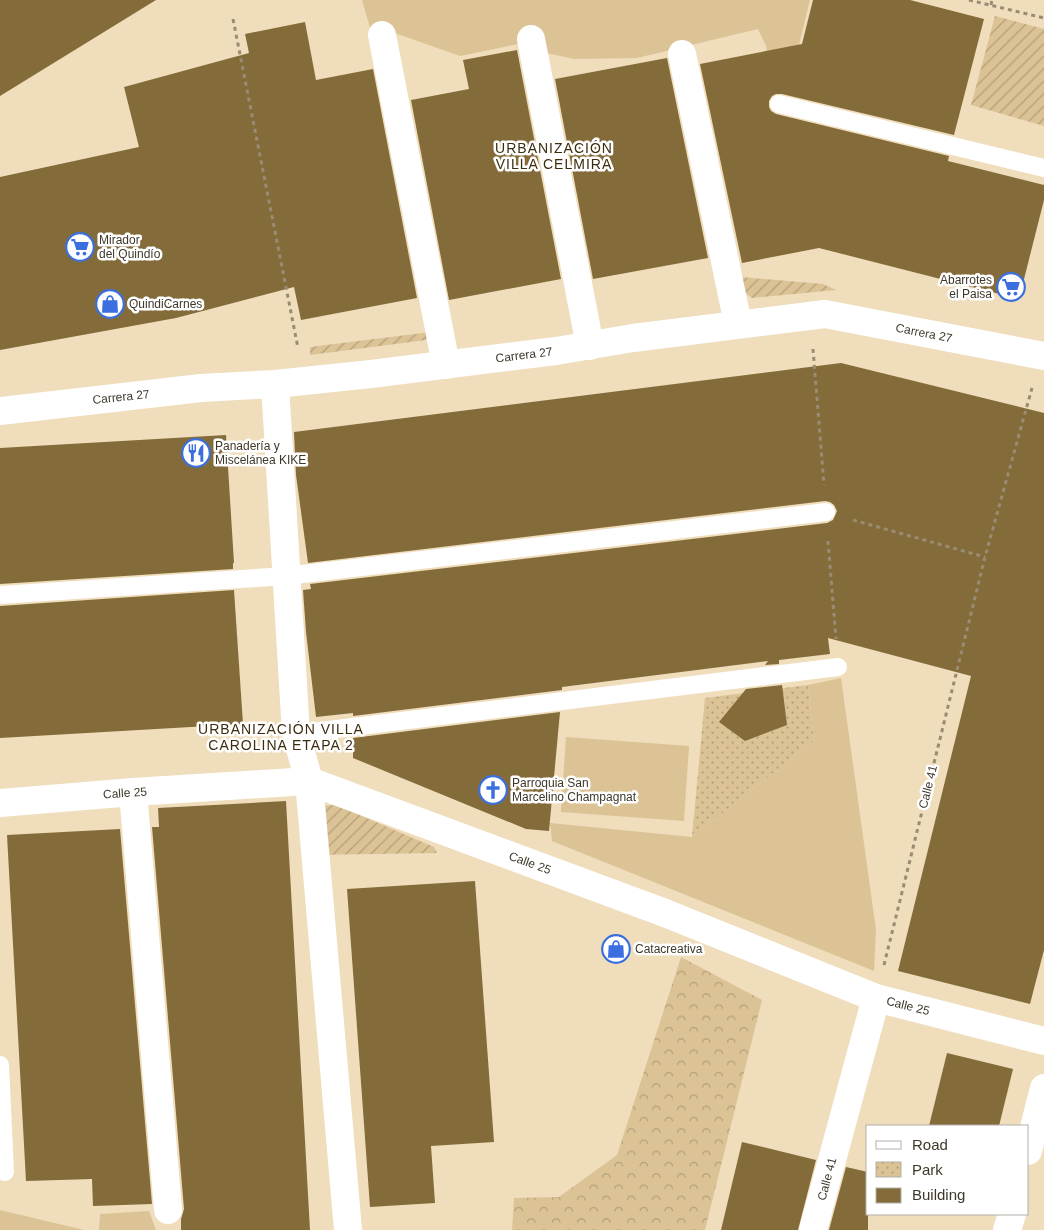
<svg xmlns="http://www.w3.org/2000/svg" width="1044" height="1230" viewBox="0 0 1044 1230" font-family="Helvetica,sans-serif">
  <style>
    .grass { fill: #dbc396 }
    .forest { fill: url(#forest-crowns) }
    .park { fill: url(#park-dots) }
    .garden { fill: url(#garden-furrows) }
    .building { fill: #846b3a }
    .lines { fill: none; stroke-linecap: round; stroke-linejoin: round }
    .path { stroke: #998c74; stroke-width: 3; stroke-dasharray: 4 4; stroke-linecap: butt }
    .lane { stroke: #fff; stroke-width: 18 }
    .street { stroke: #fff; stroke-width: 28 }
    .secondary { stroke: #fff; stroke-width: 28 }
    .labels { text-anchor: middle; stroke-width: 5; stroke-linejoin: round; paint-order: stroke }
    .poi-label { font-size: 12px; fill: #3f382a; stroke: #fff; text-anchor: start }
    .street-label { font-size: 12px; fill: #3f382a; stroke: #fff }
    .neighbourhood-label { font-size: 14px; letter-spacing: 1px; fill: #3c2d0f; stroke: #fff }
  </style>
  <defs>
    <pattern id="forest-crowns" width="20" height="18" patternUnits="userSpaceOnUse" patternTransform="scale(1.25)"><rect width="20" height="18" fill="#dbc396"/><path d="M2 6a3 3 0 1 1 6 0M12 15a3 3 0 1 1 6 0" fill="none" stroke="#b39f7b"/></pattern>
    <pattern id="park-dots" width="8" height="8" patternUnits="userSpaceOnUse" patternTransform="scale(1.25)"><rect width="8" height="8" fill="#dbc396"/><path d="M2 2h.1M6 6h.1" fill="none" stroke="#b39f7b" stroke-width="1.8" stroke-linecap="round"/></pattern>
    <pattern id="garden-furrows" width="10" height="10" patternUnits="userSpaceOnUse" patternTransform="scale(1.25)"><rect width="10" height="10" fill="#dbc396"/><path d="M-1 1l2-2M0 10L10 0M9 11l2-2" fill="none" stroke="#b39f7b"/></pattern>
  </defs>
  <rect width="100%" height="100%" fill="#efddbb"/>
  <g class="grass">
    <polygon points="362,0 810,0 790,81 771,74 766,46 758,29 637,58 574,59 547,53 523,43 460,56 392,32 371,31"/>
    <polygon points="841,678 876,930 874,971 552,841 550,823 692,837 814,741 808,685"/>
    <polygon points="566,737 689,746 684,821 561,812"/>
    <polygon points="0,1210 84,1230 0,1230"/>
    <polygon points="149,1211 156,1230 99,1230 100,1214"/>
  </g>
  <polygon class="forest" points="681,957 762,1000 705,1230 512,1230 514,1198 559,1197 617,1155"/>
  <polygon class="park" points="808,685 814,741 692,837 705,698"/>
  <g class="garden">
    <polygon points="995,16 1044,29 1044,126 971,105"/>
    <polygon points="741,277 823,284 836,290 752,298 745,293"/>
    <polygon points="431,332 426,340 310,355 310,347"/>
    <polygon points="334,805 350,811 434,847 437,853 311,855 322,806"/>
  </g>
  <g class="building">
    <polygon points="0,0 156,0 0,96"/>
    <polygon points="813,0 910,0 984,19 954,135 782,94 776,94 772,96 769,101 769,107 771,111 776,114 949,156 948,161 1044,185 1044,200 1019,299 819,248 742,263 700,64 802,44"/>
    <polygon points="305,22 316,80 373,69 417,298 301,320 294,287 176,318 0,350 0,177 139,147 124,87 249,53 245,34"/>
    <polygon points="517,50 561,279 449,300 411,100 469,89 463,60"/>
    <polygon points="667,58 708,258 593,279 555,79"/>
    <polygon points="841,363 1044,413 1044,950 1030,1004 898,971 971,676 828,638 830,654 779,660 779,664 765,665 768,661 562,687 562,690 353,716 353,713 316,717 306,632 303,590 311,589 310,584 827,523 833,520 837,511 834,505 830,502 825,501 308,563 296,475 294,432"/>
    <polygon points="226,435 234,563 233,563 233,569 0,584 0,448"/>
    <polygon points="234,590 243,724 0,738 0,606"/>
    <polygon points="782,685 787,725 745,741 719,722 746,689"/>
    <polygon points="560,712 549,831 526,829 353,758 353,738"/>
    <polygon points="286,801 310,1230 181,1230 181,1219 184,1209 152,827 159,827 158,808"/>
    <polygon points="120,829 152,1204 93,1206 92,1179 26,1181 7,835"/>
    <polygon points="475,881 494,1142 431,1146 435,1203 370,1207 347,889"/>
    <polygon points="947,1053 1013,1069 999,1126 929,1126"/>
    <polygon points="742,1142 816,1160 798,1230 721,1230"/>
    <polygon points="846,1167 868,1172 868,1230 829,1230"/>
  </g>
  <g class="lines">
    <g class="path">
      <polyline points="969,0 1044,18"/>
      <polyline points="991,5 992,0"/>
      <polyline points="233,19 298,348"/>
      <polyline points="813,349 824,485"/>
      <polyline points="853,520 985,557"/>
      <polyline points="828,541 836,639"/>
      <polyline points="884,965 985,557 1032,388"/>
    </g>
    <g class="lane">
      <polyline points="779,104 1044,168"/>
      <polyline points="0,595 286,576 826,512"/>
      <polyline points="296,734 838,667"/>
      <polyline points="0,1065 5,1172"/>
    </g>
    <g class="street">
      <polyline points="382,35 446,365"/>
      <polyline points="531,39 590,346"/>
      <polyline points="682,54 738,324"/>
      <polyline points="275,384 296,734 309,781 348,1230"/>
      <polyline points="133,792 168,1210"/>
      <polyline points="0,803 133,792 309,781 665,913 876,998 1044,1041"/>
      <polyline points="1028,1151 1044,1088"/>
      <polyline points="813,1230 876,998"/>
      <polyline points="1007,1230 1012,1214"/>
    </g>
    <polyline class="secondary" points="0,411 201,388 275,384 371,374 556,351 633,338 825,314 1044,356"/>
  </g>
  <defs>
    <symbol id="supermarket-ring" viewBox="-11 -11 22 22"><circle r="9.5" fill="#fff" stroke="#3b6fdf" stroke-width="1.5"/><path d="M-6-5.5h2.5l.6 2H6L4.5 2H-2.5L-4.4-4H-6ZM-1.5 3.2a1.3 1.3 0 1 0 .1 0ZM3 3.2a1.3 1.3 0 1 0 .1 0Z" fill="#3b6fdf"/></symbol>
    <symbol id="shop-ring" viewBox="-11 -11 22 22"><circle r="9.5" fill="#fff" stroke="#3b6fdf" stroke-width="1.5"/><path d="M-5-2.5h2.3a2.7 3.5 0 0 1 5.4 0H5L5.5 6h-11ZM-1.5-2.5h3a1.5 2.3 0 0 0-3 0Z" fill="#3b6fdf"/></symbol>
    <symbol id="restaurant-ring" viewBox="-11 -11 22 22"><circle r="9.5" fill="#fff" stroke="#3b6fdf" stroke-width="1.5"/><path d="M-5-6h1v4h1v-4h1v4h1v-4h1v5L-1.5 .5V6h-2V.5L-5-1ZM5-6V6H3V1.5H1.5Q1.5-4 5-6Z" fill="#3b6fdf"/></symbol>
    <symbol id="church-ring" viewBox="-11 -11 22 22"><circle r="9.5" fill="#fff" stroke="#3b6fdf" stroke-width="1.5"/><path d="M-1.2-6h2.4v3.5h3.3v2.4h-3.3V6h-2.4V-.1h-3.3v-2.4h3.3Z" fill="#3b6fdf"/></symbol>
  </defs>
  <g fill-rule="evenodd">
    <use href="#supermarket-ring" x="64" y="231" width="32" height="32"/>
    <use href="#supermarket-ring" x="995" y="271" width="32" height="32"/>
    <use href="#shop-ring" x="94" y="288" width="32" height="32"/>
    <use href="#restaurant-ring" x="180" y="437" width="32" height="32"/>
    <use href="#church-ring" x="477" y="774" width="32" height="32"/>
    <use href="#shop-ring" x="600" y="933" width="32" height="32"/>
  </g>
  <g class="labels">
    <g class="poi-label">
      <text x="99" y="244">Mirador<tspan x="99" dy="14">del Quindío</tspan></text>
      <text x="992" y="284" text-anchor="end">Abarrotes<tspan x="992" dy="14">el Paisa</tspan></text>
      <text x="129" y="308">QuindiCarnes</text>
      <text x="215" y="450">Panadería y<tspan x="215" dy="14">Miscelánea KIKE</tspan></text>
      <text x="512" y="787">Parroquia San<tspan x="512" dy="14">Marcelino Champagnat</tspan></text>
      <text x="635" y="953">Catacreativa</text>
    </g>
    <g class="street-label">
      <text transform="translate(924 333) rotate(11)" y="4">Carrera 27</text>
      <text transform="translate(524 355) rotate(-7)" y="4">Carrera 27</text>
      <text transform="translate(121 397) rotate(-6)" y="4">Carrera 27</text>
      <text transform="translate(928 787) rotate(-76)" y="4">Calle 41</text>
      <text transform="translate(125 793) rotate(-4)" y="4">Calle 25</text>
      <text transform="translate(530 863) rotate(20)" y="4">Calle 25</text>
      <text transform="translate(908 1006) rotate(14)" y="4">Calle 25</text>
      <text transform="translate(827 1179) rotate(-75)" y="4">Calle 41</text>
    </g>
    <g class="neighbourhood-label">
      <text x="554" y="153">URBANIZACIÓN<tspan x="554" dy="16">VILLA CELMIRA</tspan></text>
      <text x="281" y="734">URBANIZACIÓN VILLA<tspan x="281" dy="16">CAROLINA ETAPA 2</tspan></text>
    </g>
  </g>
  <rect x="866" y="1125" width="162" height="90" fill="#ffffff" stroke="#b2afaa"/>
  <rect x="876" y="1141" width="25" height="8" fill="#ffffff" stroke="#b2afaa"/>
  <text x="912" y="1150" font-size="15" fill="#3f382a">Road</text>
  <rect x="876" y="1162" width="25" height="15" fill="url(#park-dots)" stroke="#b2afaa"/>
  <text x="912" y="1175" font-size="15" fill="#3f382a">Park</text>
  <rect x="876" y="1188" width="25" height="15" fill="#846b3a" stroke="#b2afaa"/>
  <text x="912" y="1200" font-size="15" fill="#3f382a">Building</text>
</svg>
